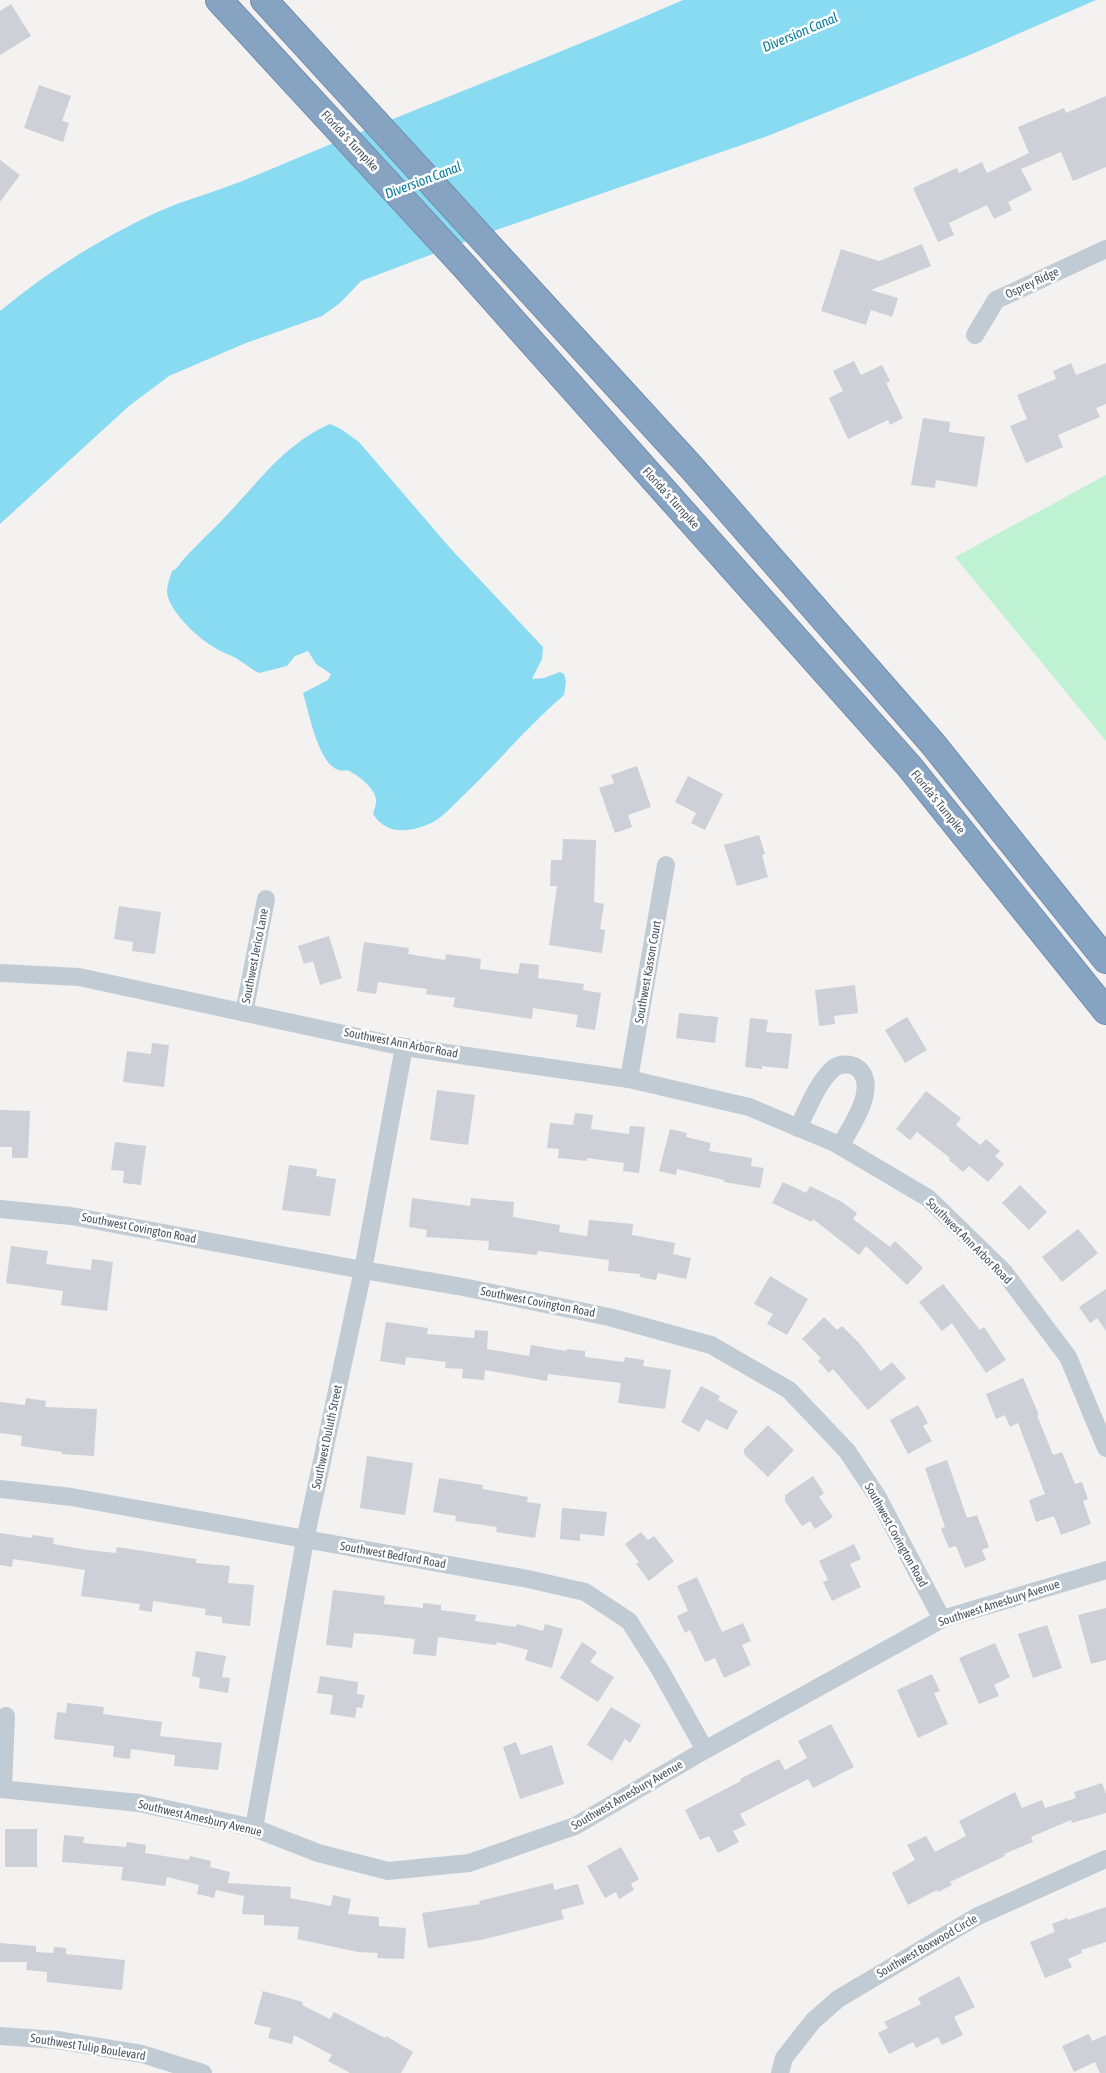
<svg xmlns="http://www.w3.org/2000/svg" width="1106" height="2073" viewBox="0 0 1106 2073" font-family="'Asap Condensed',sans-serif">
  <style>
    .green { fill: #bef2d3 }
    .water { fill: #89dbf2 }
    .building { fill: #cdd0d6 }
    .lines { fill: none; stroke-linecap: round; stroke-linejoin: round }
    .highway-casing { stroke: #728eae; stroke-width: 28 }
    .minor { stroke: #c1cbd3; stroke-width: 18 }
    .highway { stroke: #87a3c2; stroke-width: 26 }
    .labels { text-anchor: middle; stroke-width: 5; stroke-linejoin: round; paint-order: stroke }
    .street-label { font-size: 12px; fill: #485460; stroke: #fff }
    .water-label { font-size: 14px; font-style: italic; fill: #067d9e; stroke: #fff }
  </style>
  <rect width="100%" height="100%" fill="#f4f1f1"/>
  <polygon class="green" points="1106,475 1106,741 955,557"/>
  <g class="water">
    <path d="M683,0H1096L972,54L765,137L499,229L361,281L340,303L322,316L246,343L169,376L129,406L0,524V311C47,272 98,240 153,214C185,199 220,191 252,177C395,116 541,62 683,0Z"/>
    <path d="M330,424L341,429L359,442L451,549L543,647L542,659L532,679L544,678L560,672L564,674L566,682L564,695C529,725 499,761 466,793C456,802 446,814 435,821C414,832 387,837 373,814C374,810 376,806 376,802C377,789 358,775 347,770C320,778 309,711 303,693L328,680L331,674L316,664L308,651L295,656L287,666L259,673C251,669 244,663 236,658C228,654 219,651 212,646C198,638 172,613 168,597C165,589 170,579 172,571L176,569C189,551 208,535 224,518C257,484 285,443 330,424Z"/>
  </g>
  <g class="building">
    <polygon points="11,4 31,36 0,55 0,11"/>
    <polygon points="39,85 71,96 62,121 69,123 63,142 24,128"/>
    <polygon points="1106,96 1106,167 1073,181 1061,152 1021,169 1032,190 1008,202 1012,210 994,219 987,205 949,223 954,235 938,242 913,188 957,168 959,173 982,162 987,173 1029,153 1018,127 1064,108 1066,113"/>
    <polygon points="0,160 20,175 0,202"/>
    <polygon points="922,244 931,266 871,290 898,298 892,317 871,310 866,325 821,311 841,249 879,261"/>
    <polygon points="854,361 861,375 882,365 890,381 886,383 903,418 890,425 888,420 848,439 829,398 843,391 833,371"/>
    <polygon points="1071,363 1076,375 1106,363 1106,404 1096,408 1100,417 1058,435 1063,447 1026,463 1010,426 1027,419 1017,395 1056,379 1053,371"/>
    <polygon points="923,418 950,422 949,432 985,437 977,487 936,480 935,488 911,485"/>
    <polygon points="637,766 651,807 628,815 632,827 615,833 599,788 614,783 611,775"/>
    <polygon points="688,776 723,794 705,830 691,823 696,813 675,802"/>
    <polygon points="759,835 765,854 762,855 768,877 737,886 724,845"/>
    <polygon points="563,839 596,840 594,902 604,904 600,929 605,930 602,953 549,945 557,886 550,886 551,860 562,860"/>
    <polygon points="119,906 161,912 155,954 132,951 133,942 114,939"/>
    <polygon points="329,936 342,978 320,985 313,961 304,964 298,946"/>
    <polygon points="364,942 409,948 408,954 445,960 446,954 481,959 480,969 518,974 520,963 539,965 538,978 584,984 583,990 601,993 595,1030 576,1027 578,1015 533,1008 532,1019 453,1007 455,998 426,994 427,989 378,982 376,994 357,991"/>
    <polygon points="855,985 858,1013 834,1016 835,1024 819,1026 815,990"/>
    <polygon points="679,1013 718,1017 715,1043 676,1038"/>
    <polygon points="907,1017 927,1050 905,1063 885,1030"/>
    <polygon points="750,1018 768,1020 766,1032 792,1034 788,1069 762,1066 762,1069 745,1067"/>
    <polygon points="152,1043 169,1045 164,1087 123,1082 127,1051 151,1054"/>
    <polygon points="437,1090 475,1095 468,1145 430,1140"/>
    <polygon points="926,1091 961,1118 956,1125 980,1145 986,1139 1000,1151 995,1156 1004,1164 988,1182 969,1166 963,1172 949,1160 950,1158 917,1132 910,1140 896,1129"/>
    <polygon points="0,1110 30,1111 28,1158 12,1158 12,1147 0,1147"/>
    <polygon points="575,1113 593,1115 591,1129 629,1134 630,1126 645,1127 639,1173 623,1171 624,1163 587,1158 587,1161 558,1158 559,1149 547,1148 550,1123 573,1125"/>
    <polygon points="670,1129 687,1133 686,1137 711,1143 709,1151 752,1158 751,1166 764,1168 760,1188 724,1182 724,1180 677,1169 676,1175 659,1171"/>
    <polygon points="115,1142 146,1146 141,1185 123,1183 124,1171 111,1170"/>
    <polygon points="289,1165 317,1169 316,1176 336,1179 330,1216 282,1210"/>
    <polygon points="783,1182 806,1193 810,1186 842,1202 857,1213 853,1219 890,1247 895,1241 923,1268 907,1285 866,1246 859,1255 813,1219 812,1222 772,1203"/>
    <polygon points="1020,1185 1047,1212 1029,1230 1002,1203"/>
    <polygon points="412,1198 470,1206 471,1198 514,1202 513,1217 560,1225 559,1232 587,1236 589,1220 633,1224 632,1235 675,1243 673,1254 691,1258 686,1279 658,1273 656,1280 640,1277 640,1274 608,1271 609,1260 538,1251 537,1255 488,1250 489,1241 426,1237 427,1230 409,1227"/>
    <polygon points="1078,1229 1098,1253 1062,1282 1042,1257"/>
    <polygon points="11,1246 48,1251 46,1264 91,1270 92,1259 113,1262 107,1311 61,1305 63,1291 6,1283"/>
    <polygon points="770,1276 808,1299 787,1335 767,1324 773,1314 754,1304"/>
    <polygon points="943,1284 980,1330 984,1327 1006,1360 986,1373 952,1323 942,1331 919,1302"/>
    <polygon points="1106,1289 1106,1331 1097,1318 1090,1323 1079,1307"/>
    <polygon points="824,1317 837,1330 842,1326 859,1343 881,1371 892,1362 906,1378 868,1410 833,1369 829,1373 818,1361 821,1358 802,1339"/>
    <polygon points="386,1322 428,1328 427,1334 474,1338 475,1330 488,1331 487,1349 529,1356 531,1345 566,1351 567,1349 585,1351 585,1357 624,1362 625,1357 644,1360 643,1366 671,1370 665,1409 618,1403 621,1383 548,1374 547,1381 485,1370 484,1380 462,1378 463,1369 445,1368 446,1362 406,1357 405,1365 380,1361"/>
    <polygon points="1023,1378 1039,1415 1037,1415 1053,1455 1062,1452 1075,1484 1082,1482 1088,1499 1083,1501 1091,1524 1061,1535 1054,1516 1036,1522 1029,1500 1045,1494 1018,1423 1010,1427 1005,1415 996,1419 986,1394"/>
    <polygon points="701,1386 720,1396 718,1400 738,1411 727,1430 706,1419 699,1432 681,1422"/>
    <polygon points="26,1398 46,1401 45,1407 97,1409 94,1456 62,1454 62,1452 21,1446 22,1436 0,1433 0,1402 25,1405"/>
    <polygon points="918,1405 928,1423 923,1426 932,1441 908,1454 890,1420"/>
    <polygon points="768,1425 794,1450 768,1477 744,1454 744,1449"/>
    <polygon points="367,1456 413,1463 405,1515 360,1508"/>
    <polygon points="947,1460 967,1518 977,1515 989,1547 982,1550 986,1560 965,1568 956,1546 949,1548 941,1529 945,1527 925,1468"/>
    <polygon points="813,1476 824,1493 819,1497 833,1517 815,1529 810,1521 802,1526 785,1501 785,1495"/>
    <polygon points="439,1478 483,1485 482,1489 528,1497 527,1502 541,1504 535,1538 496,1532 497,1527 455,1521 456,1516 433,1512"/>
    <polygon points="562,1508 607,1512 604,1536 580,1534 580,1541 560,1539"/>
    <polygon points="641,1532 648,1540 654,1536 674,1561 649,1581 636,1564 639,1562 625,1544"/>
    <polygon points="0,1533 32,1538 33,1535 54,1538 53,1544 88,1550 116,1553 117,1547 196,1559 196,1563 230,1566 228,1583 254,1585 250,1626 222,1623 222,1617 205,1615 206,1609 153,1601 152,1612 139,1610 140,1604 81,1596 85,1570 13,1559 12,1567 0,1565"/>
    <polygon points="854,1544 861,1559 850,1564 861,1587 832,1601 823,1582 828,1580 819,1561"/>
    <polygon points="697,1577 722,1632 743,1623 751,1641 742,1645 751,1665 724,1678 715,1658 705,1662 690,1630 685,1633 677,1616 688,1611 677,1586"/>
    <polygon points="333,1590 385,1596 384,1604 423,1608 423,1603 441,1605 441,1610 476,1615 475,1621 516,1627 517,1624 543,1631 545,1624 563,1629 552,1668 525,1660 528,1650 497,1642 496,1645 438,1637 436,1656 413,1654 415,1639 380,1635 354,1633 352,1648 326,1645"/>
    <polygon points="1106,1608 1106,1660 1091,1664 1078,1615"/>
    <polygon points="1047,1625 1062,1668 1033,1678 1018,1634"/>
    <polygon points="582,1642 597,1652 590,1662 614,1677 598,1702 560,1678"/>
    <polygon points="995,1643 1010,1677 994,1685 999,1696 979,1704 959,1658"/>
    <polygon points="196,1651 226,1656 222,1677 230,1678 228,1693 199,1688 200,1678 192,1676"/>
    <polygon points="932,1674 940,1691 934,1693 948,1724 918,1738 897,1690"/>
    <polygon points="320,1676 358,1682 357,1694 365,1695 362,1708 357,1707 355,1718 330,1714 333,1695 317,1693"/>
    <polygon points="67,1703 104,1707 103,1714 162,1722 160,1736 222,1743 218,1770 174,1766 175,1755 131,1749 130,1759 113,1757 114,1746 54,1739 57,1712 66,1713"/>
    <polygon points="611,1707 641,1725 630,1743 625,1739 612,1761 587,1745"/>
    <polygon points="831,1724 854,1767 813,1788 808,1779 740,1814 746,1825 733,1831 739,1842 718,1853 709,1836 700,1840 685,1810 741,1781 740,1779 779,1759 785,1770 807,1758 798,1741"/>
    <polygon points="516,1742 521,1755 552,1745 564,1784 520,1799 503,1747"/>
    <polygon points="1102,1783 1106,1794 1106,1813 1072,1823 1071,1820 1031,1837 1033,1842 1004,1854 1005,1856 950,1882 952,1885 938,1892 937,1890 908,1905 892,1873 915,1860 907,1845 926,1836 935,1852 966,1836 959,1821 1015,1792 1022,1808 1042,1800 1045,1808 1076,1798 1074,1792"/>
    <rect x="5" y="1829" width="32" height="38"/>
    <polygon points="64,1835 84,1837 83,1843 126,1847 127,1842 146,1845 145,1853 189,1860 190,1856 211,1861 210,1867 230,1872 228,1883 291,1887 290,1898 331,1906 333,1895 351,1899 348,1914 379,1917 379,1926 406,1928 404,1959 377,1958 378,1953 358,1952 297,1939 299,1927 264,1925 264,1915 242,1914 244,1896 216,1890 214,1898 197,1894 199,1885 167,1877 165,1886 121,1880 123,1867 62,1862"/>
    <polygon points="621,1847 639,1879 631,1884 634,1890 619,1899 616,1892 605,1898 587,1866"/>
    <polygon points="553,1883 554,1890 578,1884 584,1904 561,1910 564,1919 481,1940 428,1948 422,1913 480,1904 479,1901"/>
    <polygon points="1106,1907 1106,1942 1081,1950 1082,1953 1068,1959 1072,1967 1045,1978 1030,1942 1055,1932 1052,1924 1067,1918 1068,1920"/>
    <polygon points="0,1943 36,1946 36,1952 53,1953 54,1947 66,1948 66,1954 125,1960 122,1990 47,1982 47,1972 26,1970 27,1962 0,1962"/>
    <polygon points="959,1976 975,2007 954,2017 963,2035 942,2045 938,2037 916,2048 913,2042 889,2054 878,2033 888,2028 884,2022 921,2004 918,1998"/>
    <polygon points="263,1991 303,2002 302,2005 330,2019 334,2012 385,2038 386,2036 413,2052 401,2073 350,2073 328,2061 332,2055 294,2035 292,2044 268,2038 271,2028 254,2024"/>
    <polygon points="1089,2034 1092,2041 1106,2035 1106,2073 1100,2073 1095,2062 1074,2072 1062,2046"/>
  </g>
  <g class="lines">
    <defs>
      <g id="highway">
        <polyline points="219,0 465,267 909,766 1106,1011"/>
        <polyline points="264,0 692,468 933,744 1106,960"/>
      </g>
    </defs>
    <use href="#highway" class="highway-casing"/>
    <g class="minor">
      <polyline points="975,335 996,300 1106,249"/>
      <polyline points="0,973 79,977 404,1047 629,1079 749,1107 835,1143 928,1198 1004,1272 1068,1357 1106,1448"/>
      <polyline points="244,1013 266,899"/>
      <polyline points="629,1079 666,865"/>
      <path d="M798,1128C808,1109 817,1082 834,1068C839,1064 849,1063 856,1067C881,1084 851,1127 840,1146"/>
      <polyline points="0,1209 71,1216 363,1270 458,1286 609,1317 711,1345 789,1390 847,1451 877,1496 942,1619"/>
      <polyline points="0,1489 71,1497 528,1579 585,1592 629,1621 659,1668 705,1750"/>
      <polyline points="3,1788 6,1716"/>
      <polyline points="0,1789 139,1803 254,1828 318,1853 388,1871 469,1863 575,1826 705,1750 942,1619 1106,1570"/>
      <polyline points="254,1828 305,1540 363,1270 404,1047"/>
      <polyline points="0,2036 57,2040 142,2054 203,2073"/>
      <polyline points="780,2073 784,2058 813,2021 838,1999 976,1917 1106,1859"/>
    </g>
    <use href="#highway" class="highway"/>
  </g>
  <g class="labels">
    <g class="street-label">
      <text transform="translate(350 141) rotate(47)" y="4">Florida's Turnpike</text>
      <text transform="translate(1032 283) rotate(-25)" y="4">Osprey Ridge</text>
      <text transform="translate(671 498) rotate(48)" y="4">Florida's Turnpike</text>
      <text transform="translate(938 802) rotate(51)" y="4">Florida's Turnpike</text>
      <text transform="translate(255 956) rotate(-79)" y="4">Southwest Jerico Lane</text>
      <text transform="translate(648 972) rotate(-80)" y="4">Southwest Kasson Court</text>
      <text transform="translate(401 1043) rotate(11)" y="4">Southwest Ann Arbor Road</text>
      <text transform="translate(139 1228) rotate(11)" y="4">Southwest Covington Road</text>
      <text transform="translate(969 1241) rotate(45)" y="4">Southwest Ann Arbor Road</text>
      <text transform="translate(538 1302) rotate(11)" y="4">Southwest Covington Road</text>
      <text transform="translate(327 1437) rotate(-78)" y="4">Southwest Duluth Street</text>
      <text transform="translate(896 1535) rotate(61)" y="4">Southwest Covington Road</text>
      <text transform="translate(393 1555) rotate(10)" y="4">Southwest Bedford Road</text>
      <text transform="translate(999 1603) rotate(-18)" y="4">Southwest Amesbury Avenue</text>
      <text transform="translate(627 1795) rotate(-30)" y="4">Southwest Amesbury Avenue</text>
      <text transform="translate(200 1818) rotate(13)" y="4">Southwest Amesbury Avenue</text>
      <text transform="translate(927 1946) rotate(-30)" y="4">Southwest Boxwood Circle</text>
      <text transform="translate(88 2047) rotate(9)" y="4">Southwest Tulip Boulevard</text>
    </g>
    <g class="water-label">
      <text transform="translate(800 32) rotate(-23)" y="5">Diversion Canal</text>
      <text transform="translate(423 180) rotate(-21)" y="5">Diversion Canal</text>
    </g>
  </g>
</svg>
